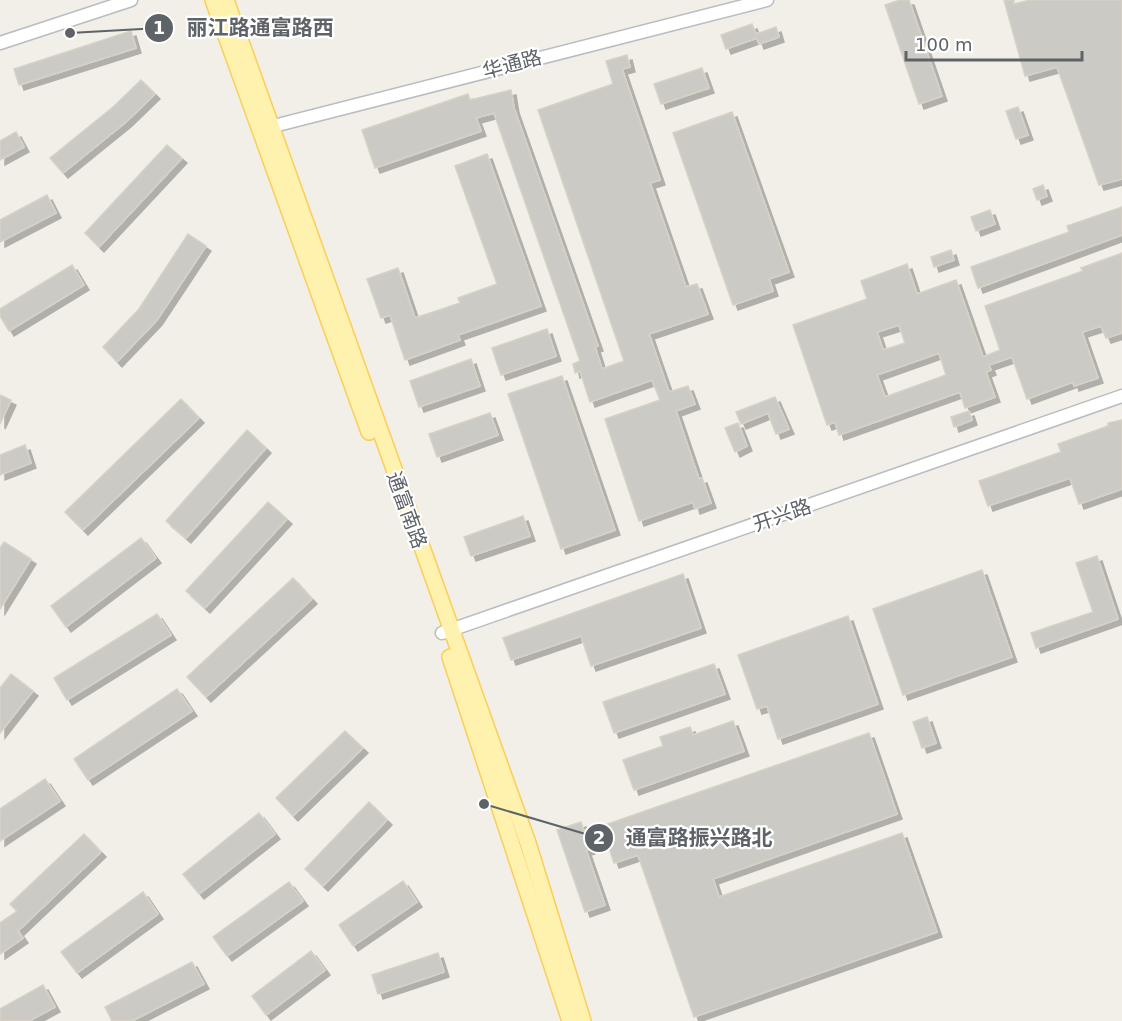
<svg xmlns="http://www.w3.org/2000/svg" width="1122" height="1021" viewBox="0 0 1122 1021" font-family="'DejaVu Sans','Noto Sans SC',sans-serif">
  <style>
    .building { fill: #cccac4; stroke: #d7d1c5; stroke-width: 1.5; fill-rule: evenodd; filter: url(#shadow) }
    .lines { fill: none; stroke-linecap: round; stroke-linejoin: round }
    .minor-casing { stroke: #b9bdc1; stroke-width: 15 }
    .major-casing { stroke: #fbce57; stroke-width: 18 }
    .minor { stroke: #fff; stroke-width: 12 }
    .major { stroke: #fff2ae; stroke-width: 15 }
    .labels { text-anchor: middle; stroke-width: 4.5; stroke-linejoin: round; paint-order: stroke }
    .street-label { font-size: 20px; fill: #5e6368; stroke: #fff }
    .leader { fill: none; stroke: #5e6368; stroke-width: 2 }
    .callout-dot { fill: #5e6368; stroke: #fff; stroke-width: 2 }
    .mark-label { font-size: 18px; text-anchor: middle; font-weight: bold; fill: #fff }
    .callout-label { font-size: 21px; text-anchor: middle; font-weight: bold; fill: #5e6368; stroke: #fff; stroke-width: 4.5; stroke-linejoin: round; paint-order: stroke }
  </style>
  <defs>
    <filter id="shadow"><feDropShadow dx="5" dy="5" stdDeviation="0" flood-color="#0004"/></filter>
  </defs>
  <rect width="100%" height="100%" fill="#f1efe7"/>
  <g class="building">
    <polygon points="900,0 909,0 942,96 919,104 885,5"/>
    <polygon points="1004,0 1014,0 1014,4 1030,0 1122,0 1122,179 1099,185 1057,67 1025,76"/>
    <polygon points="752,24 756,34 776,27 779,37 759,44 757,38 726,49 721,35"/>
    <polygon points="131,31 136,48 19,85 14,69"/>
    <polygon points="627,55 630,67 622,69 660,180 650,183 686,287 697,284 708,314 649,334 669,392 688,386 695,404 676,411 699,479 702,478 711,503 695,509 693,502 639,521 605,419 660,400 652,380 590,402 580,371 575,373 573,364 580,361 494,113 476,118 481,131 375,168 362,130 468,94 470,100 511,90 514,108 598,346 595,347 602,369 624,361 538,110 613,84 606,61"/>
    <polygon points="702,68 709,88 661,104 654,84"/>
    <polygon points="141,80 155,94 126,122 63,173 50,158 113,107"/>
    <polygon points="1018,107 1028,135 1016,139 1006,111"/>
    <polygon points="732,112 789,272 769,279 773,291 733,305 673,133"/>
    <polygon points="16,132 24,147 0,160 0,141"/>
    <polygon points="167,145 182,158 99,247 85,233"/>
    <polygon points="487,154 541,306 458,335 460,340 405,360 390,315 381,318 367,279 398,268 415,318 460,303 458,298 497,284 455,166"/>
    <polygon points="1043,185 1047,196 1037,200 1033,189"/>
    <polygon points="47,195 56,213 0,242 0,220"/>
    <polygon points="1122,207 1122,235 978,288 971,267 1069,232 1067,226"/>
    <polygon points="990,210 995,224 976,231 971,217"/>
    <polygon points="188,234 206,246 157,320 117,362 103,347 139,309"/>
    <polygon points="951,250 954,260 934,267 931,257"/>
    <path d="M1122,253V333L1106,338L1101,326L1082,332L1098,378L1074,386L1073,382L1027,399L1012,357L989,365L991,370L986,372L995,397L965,408L960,392L839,435L835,422L827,425L793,325L867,299L861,281L907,264L917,294L956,280L983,357L1000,350L985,306L1083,271L1081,268ZM899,325L905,343L883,350L877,332ZM939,353L946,375L885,397L877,375Z"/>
    <polygon points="72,265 84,285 9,331 0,316 0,309"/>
    <polygon points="547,329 556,356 501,375 492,348"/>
    <polygon points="471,359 480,386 419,407 410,381"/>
    <polygon points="562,376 615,530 561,549 508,394"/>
    <polygon points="0,395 11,400 0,424"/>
    <polygon points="775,397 789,429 776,434 768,413 741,424 736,412"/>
    <polygon points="181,399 199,418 83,530 65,512"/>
    <polygon points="969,411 972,420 954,427 951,417"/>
    <polygon points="490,413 498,435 437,457 429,434"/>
    <polygon points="1122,420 1122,489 1079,504 1070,478 988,506 979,481 1061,452 1058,444 1108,426 1108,423"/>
    <polygon points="738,423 747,446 735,452 725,428"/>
    <polygon points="247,430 266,448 186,538 166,521"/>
    <polygon points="25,445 31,463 0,475 0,455"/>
    <polygon points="268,502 287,519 205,608 186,591"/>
    <polygon points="523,516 530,536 471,556 464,537"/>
    <polygon points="141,538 156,558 66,627 51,606"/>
    <polygon points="4,542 31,559 0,609 0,548"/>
    <polygon points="1097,556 1118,619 1036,648 1031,633 1093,612 1076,563"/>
    <polygon points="982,570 1012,657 903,695 873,609"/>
    <polygon points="683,574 701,628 591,666 581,636 511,660 503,638"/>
    <polygon points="293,578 312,599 206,697 187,677"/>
    <polygon points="157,614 171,635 67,700 54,678"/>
    <polygon points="848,616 878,704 778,739 767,706 757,709 738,655"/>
    <polygon points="714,664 725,694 614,733 603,702"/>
    <polygon points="11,674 33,691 0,733 0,688"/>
    <polygon points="177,689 192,711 88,780 74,759"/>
    <polygon points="927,717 936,743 922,748 913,722"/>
    <polygon points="733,721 744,751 634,790 623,760 663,746 660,737 690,727 693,735"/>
    <polygon points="345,731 363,748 293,816 276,798"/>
    <polygon points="869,733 897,814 713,879 719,897 902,833 937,932 694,1017 638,855 614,863 602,826"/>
    <polygon points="45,779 60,801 0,841 0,809"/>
    <polygon points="369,802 387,820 323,886 305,869"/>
    <polygon points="259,813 275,834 199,894 183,874"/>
    <polygon points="581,822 590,849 586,850 605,905 585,912 557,830"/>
    <polygon points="84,834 101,852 18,931 23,938 0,954 0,923 17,911 10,904"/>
    <polygon points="403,881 417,902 353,946 339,925"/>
    <polygon points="289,882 303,901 227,956 213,937"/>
    <polygon points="143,892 158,914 77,973 61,952"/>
    <polygon points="311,951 325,970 266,1015 252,996"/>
    <polygon points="438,953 444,972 378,994 372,975"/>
    <polygon points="192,962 204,984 132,1021 112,1021 105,1007"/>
    <polygon points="43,985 55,1007 29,1021 0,1021 0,1009"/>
  </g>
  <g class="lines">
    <defs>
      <g id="minor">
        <polyline points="0,43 131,0"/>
        <polyline points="262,129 767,0"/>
        <polyline points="442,633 1122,396"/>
      </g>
      <g id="major">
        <polyline points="213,0 369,432"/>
        <polyline points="226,0 528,843 583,1021"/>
        <polyline points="450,657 570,1021"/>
      </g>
    </defs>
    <use href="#minor" class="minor-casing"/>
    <use href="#major" class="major-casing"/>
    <use href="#minor" class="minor"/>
    <use href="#major" class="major"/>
  </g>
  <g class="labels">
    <g class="street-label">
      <text transform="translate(512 64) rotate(-15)" y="7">华通路</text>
      <text transform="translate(407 510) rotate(70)" y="7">通富南路</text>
      <text transform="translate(782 515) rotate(-19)" y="7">开兴路</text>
    </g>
  </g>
  <path class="leader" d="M70 33L159 28M484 804L599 838"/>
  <g class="callout-dot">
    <circle cx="70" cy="33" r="6"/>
    <circle cx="484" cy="804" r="6"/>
    <circle cx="159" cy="28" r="15"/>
    <circle cx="599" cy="838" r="15"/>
  </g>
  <g class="mark-label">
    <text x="159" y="34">1</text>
    <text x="599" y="844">2</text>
  </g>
  <g class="callout-label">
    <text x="260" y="35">丽江路通富路西</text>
    <text x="699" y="845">通富路振兴路北</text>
  </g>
  <path d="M906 51v9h176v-9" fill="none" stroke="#5e6368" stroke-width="3"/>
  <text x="915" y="51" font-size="18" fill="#5e6368" stroke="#ffffff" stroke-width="4.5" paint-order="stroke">100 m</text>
</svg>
